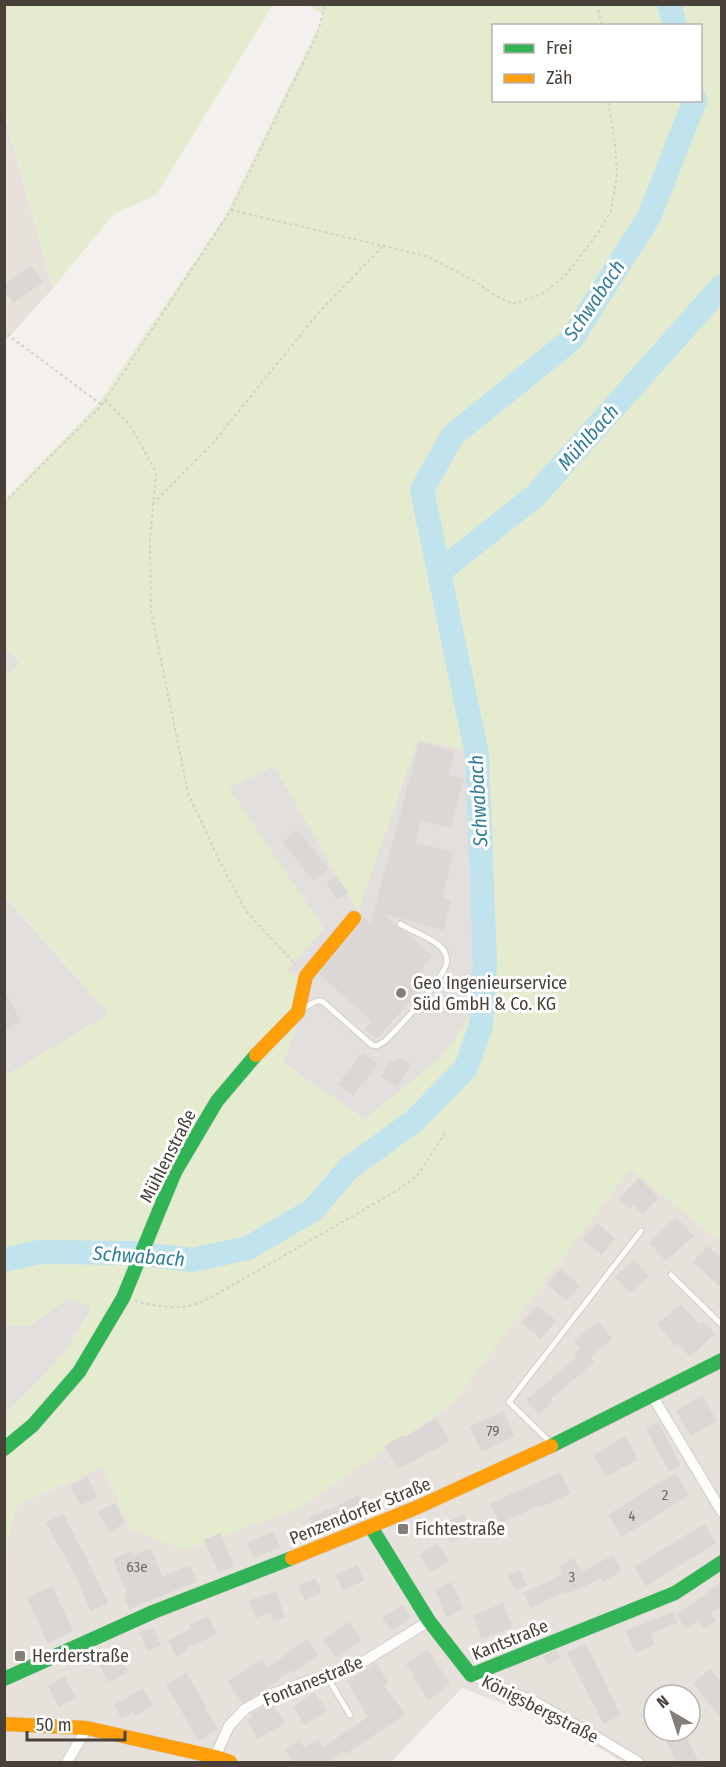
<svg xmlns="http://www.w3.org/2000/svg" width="726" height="1767" viewBox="0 0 726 1767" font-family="'Fira Sans Condensed',sans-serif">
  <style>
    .residential { fill: #e7e1dc; fill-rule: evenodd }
    .industrial { fill: #e3dfdc }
    .green { fill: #e5ebcf; fill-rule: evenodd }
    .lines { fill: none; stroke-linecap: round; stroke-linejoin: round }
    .river { stroke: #c1e3ee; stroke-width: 24 }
    .building { fill: #dbd7d4; stroke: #dbd7d3; stroke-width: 1.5 }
    .lane-casing { stroke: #cfccc9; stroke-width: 7 }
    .street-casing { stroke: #cfccc9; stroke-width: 12 }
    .fast-casing { stroke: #d3cdc6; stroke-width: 15 }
    .slow-casing { stroke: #d3cdc6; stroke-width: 15 }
    .path { stroke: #d3d0cb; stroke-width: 2; stroke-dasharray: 3 3; stroke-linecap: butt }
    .lane { stroke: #fdfdfc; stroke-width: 5 }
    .street { stroke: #fdfdfc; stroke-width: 10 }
    .fast { stroke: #30b455; stroke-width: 14 }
    .slow { stroke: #ff9f0a; stroke-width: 14 }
    .poi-dot { fill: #847e78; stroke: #fff; stroke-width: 2 }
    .labels { text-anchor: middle; stroke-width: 6; stroke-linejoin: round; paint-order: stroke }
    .number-label { font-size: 15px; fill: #6f6761 }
    .poi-label { font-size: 18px; fill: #494039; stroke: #fff; text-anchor: start }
    .street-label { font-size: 18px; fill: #494039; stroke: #fff }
    .water-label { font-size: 20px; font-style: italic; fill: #307e99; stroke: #fff }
  </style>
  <rect width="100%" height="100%" fill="#f3f0ed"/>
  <g class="residential">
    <polygon points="4,113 53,288 10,336 5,340"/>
    <path d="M630,1168L721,1242V1762H622L565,1727L462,1688L391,1762H5L4,1556L16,1506L102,1466L132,1530L452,1404ZM654,1695H690V1731H654Z"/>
  </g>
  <g class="industrial">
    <polygon points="5,647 20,663 5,678"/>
    <polygon points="418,739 469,751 478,1004 443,1056 365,1119 283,1063 313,983 286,972 228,788 274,766"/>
    <polygon points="4,896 109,1014 5,1076 4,1076"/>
    <polygon points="68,1298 92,1307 66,1351 5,1415 5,1324 30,1326"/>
  </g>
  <g class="green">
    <polygon points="4,5 273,5 156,195 114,214 53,288 5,113"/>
    <path d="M307,5H721V1242L630,1169L452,1404L299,1508L184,1550L132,1530L102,1466L16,1506L5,1556V1415L66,1351L92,1308L68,1298L30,1326L5,1324V1076L109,1014L5,896V678L20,663L5,647V500L98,404L224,218L324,15ZM494,26H700V100H494ZM418,740L469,751L478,1004L442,1056L365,1119L283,1063L313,983L286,971L324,929L229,788L274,766L358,912Z"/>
  </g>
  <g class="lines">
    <g class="river">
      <polyline points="669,4 675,26"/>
      <polyline points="439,572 535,496 722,286"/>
      <polyline points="4,1260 39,1252 132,1253 192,1260 248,1248 313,1210 349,1168 414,1121 466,1068 481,1025 485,964 477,755 422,490 453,435 571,340 649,217 695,100"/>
    </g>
  </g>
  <g class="building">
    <polygon points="31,267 42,282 14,302 4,289 4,286"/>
    <polygon points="420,743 454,752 448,775 463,779 450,827 420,819 414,843 453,853 441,898 450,900 443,929 380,912 432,956 412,979 421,987 377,1038 366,1029 373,1021 320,974 365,919 371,925"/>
    <polygon points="298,831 327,869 313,879 284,842"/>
    <polygon points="336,878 347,892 338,899 327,884"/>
    <polygon points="4,992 20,1021 4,1030"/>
    <polygon points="363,1053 377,1064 353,1095 339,1084"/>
    <polygon points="399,1058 410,1066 397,1086 381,1076 391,1061 395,1064"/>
    <polygon points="639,1179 658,1198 643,1213 634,1204 630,1208 620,1198"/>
    <polygon points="676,1218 693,1236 666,1260 650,1243"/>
    <polygon points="597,1224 614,1239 601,1254 584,1239"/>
    <polygon points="708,1247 722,1259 722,1287 694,1262"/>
    <polygon points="634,1261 648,1276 630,1292 616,1277"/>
    <polygon points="561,1270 579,1286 566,1300 548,1284"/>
    <polygon points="681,1305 699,1326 703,1322 714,1334 690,1356 679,1343 676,1345 658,1324"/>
    <polygon points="537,1306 555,1321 541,1338 523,1323"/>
    <polygon points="598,1322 611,1339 589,1357 593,1362 550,1399 552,1401 539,1413 527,1400 577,1358 574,1355 581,1349 575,1341"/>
    <polygon points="702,1396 716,1421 691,1435 677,1411"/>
    <polygon points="503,1412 514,1436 482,1451 471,1427"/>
    <polygon points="436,1419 449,1441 398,1468 385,1446 403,1436 405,1438"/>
    <polygon points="658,1422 679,1465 669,1471 647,1428"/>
    <polygon points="625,1437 637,1459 606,1476 594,1455"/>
    <polygon points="560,1473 569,1493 542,1506 541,1504 500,1522 491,1504"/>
    <polygon points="675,1474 688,1495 622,1536 609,1515"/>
    <polygon points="87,1478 97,1497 81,1504 71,1486"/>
    <polygon points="358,1496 369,1517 351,1525 350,1522 317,1536 310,1518 327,1511 328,1512"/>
    <polygon points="115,1504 124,1523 109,1531 99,1512"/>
    <polygon points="63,1515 80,1549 81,1548 107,1603 91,1610 76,1575 47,1523"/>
    <polygon points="462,1515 471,1531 451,1542 442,1526"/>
    <polygon points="704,1525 715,1543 646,1585 635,1567"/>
    <polygon points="273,1533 279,1547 254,1557 248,1543"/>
    <polygon points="220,1534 233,1566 219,1572 205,1540"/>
    <polygon points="437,1544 448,1561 431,1571 420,1555"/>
    <polygon points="150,1549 162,1578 190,1566 196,1581 130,1608 125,1596 128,1594 114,1559 132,1552 133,1556"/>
    <polygon points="613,1556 620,1571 603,1581 601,1578 565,1594 564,1591 531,1607 524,1593 564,1575 560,1566 574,1559 581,1573"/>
    <polygon points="357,1566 363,1580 343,1589 337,1575"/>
    <polygon points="519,1571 526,1585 516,1590 509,1576"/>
    <polygon points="315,1579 321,1592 305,1599 299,1586"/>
    <polygon points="451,1583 462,1608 447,1616 436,1590"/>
    <polygon points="722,1583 722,1608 720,1606 709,1613 715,1621 704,1628 698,1620 686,1628 677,1614 711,1592 710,1591"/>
    <polygon points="52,1587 72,1631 48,1642 28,1598"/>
    <polygon points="276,1592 284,1616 274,1620 271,1612 256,1617 250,1601"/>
    <polygon points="503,1604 512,1627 482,1638 474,1616"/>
    <polygon points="402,1606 410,1617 392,1630 383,1618"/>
    <polygon points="673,1613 677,1622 649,1633 654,1644 636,1652 627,1631"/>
    <polygon points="208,1617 216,1634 184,1648 186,1651 177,1656 169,1641 192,1629 190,1625"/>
    <polygon points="349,1623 361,1640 336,1657 324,1641"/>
    <polygon points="153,1628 160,1645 148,1650 140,1633"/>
    <polygon points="307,1640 317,1654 293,1672 291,1669 264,1690 243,1702 228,1682 238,1674 240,1675 262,1660 268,1668"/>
    <polygon points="585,1644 620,1715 604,1723 568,1653"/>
    <polygon points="427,1650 435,1660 434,1661 449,1683 429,1699 421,1688 422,1687 414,1677 416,1676 407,1665"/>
    <polygon points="556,1651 560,1658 549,1664 544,1656"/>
    <polygon points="120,1655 128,1672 109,1681 100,1664"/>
    <polygon points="376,1664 387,1683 383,1685 404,1714 346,1753 344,1750 327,1762 295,1762 286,1750 299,1741 304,1749 318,1740 323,1748 369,1717 348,1681"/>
    <polygon points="710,1670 722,1684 722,1718 694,1683"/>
    <polygon points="186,1674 206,1707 204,1708 217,1729 199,1740 167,1685"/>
    <polygon points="64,1677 75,1697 59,1706 49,1686"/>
    <polygon points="143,1689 152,1706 135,1715 133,1711 122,1718 115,1705"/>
    <polygon points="314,1693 326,1710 305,1724 294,1707"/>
    <polygon points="271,1703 284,1723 258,1738 248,1720 254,1716 252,1714"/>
    <polygon points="662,1731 683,1731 698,1762 677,1762"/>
  </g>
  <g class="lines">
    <defs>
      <g id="lane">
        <path d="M302,1009L317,1001H322L372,1045L377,1046L385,1041C398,1028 447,977 447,960C446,957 446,954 444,951C437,940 412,931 400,924"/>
        <polyline points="671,1275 722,1325"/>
        <polyline points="551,1443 509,1402 641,1231"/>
        <polyline points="326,1675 350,1715"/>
      </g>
      <g id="street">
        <polyline points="653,1397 722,1512"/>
        <polyline points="471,1675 535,1702 593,1735 638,1762"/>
        <polyline points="215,1757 229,1726 245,1709 272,1694 363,1662 429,1621"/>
        <polyline points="67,1762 87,1728"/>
      </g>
      <g id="fast">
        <polyline points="551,1446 722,1360"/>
        <polyline points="4,1449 33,1425 79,1372 123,1298 175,1172 217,1101 256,1055"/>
        <polyline points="371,1527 429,1621 471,1675 675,1593 722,1562"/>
        <polyline points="4,1679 153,1612 292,1558"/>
      </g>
      <g id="slow">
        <polyline points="256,1055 298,1012 306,976 354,918"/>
        <polyline points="292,1558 418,1507 551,1446"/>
        <polyline points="4,1724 87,1728 215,1757 230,1762"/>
      </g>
    </defs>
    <use href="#lane" class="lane-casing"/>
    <use href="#street" class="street-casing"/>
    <use href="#fast" class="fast-casing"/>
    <use href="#slow" class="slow-casing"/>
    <g class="path">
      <polyline points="597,4 602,26"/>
      <polyline points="231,210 426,256 471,279 493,294 513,304 542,294 565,276 598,233 611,211 617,175 615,144 608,100"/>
      <polyline points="4,329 12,338 102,405"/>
      <polyline points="105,400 130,425 156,472 150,541 151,611 188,793 219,860 246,911 296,965"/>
      <polyline points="4,503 102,405 231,210 316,37 326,4"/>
      <polyline points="153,504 213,443 319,312 382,247"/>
      <path d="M135,1301C150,1305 167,1308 183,1307C196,1306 208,1298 219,1293L398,1190L417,1176L445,1133"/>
    </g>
    <use href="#lane" class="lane"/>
    <use href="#street" class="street"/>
    <use href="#fast" class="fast"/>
    <use href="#slow" class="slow"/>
  </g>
  <g class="poi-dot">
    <circle cx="401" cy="993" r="6"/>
    <rect x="397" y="1523" width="12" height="12" rx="3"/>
    <rect x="14" y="1650" width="12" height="12" rx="3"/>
  </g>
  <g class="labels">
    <g class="number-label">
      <text x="493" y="1436">79</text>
      <text x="665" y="1500">2</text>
      <text x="632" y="1521">4</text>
      <text x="137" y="1572">63e</text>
      <text x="572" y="1582">3</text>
    </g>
    <g class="poi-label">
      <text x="413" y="989">Geo Ingenieurservice<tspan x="413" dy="21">Süd GmbH &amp; Co. KG</tspan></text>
      <text x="415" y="1535">Fichtestraße</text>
      <text x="32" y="1662">Herderstraße</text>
    </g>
    <g class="street-label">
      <text transform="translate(168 1156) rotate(-63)" y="6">Mühlenstraße</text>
      <text transform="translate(360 1511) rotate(-22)" y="6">Penzendorfer Straße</text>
      <text transform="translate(510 1640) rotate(-22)" y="6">Kantstraße</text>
      <text transform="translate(313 1681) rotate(-22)" y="6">Fontanestraße</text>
      <text transform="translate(540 1709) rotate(27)" y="6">Königsbergstraße</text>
    </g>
    <g class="water-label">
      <text transform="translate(594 300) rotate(-56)" y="7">Schwabach</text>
      <text transform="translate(588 437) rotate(-48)" y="7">Mühlbach</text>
      <text transform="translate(478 801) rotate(-93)" y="7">Schwabach</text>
      <text transform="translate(139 1256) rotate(4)" y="7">Schwabach</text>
    </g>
  </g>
  <rect width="726" height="1767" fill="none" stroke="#494039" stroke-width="12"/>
  <rect x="492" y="24" width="210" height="78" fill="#ffffff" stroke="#b6b3b0" stroke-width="1.5"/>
  <rect x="504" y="44" width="30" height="9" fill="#30b455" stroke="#b6b3b0" stroke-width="1.5"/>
  <text x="546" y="54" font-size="18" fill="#494039">Frei</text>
  <rect x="504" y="74" width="30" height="9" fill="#ff9f0a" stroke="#b6b3b0" stroke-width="1.5"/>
  <text x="546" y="84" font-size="18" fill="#494039">Zäh</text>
  <g transform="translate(672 1713) rotate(321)"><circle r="28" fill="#ffffff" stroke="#b6b3b0" stroke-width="1.5"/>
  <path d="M0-4.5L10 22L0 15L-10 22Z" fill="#847e78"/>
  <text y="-9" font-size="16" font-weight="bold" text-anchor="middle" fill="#494039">N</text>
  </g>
  <path d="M27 1731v9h98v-9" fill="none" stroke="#494039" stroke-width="3"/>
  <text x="36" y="1731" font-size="18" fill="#494039" stroke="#ffffff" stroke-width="4.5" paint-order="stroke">50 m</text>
</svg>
